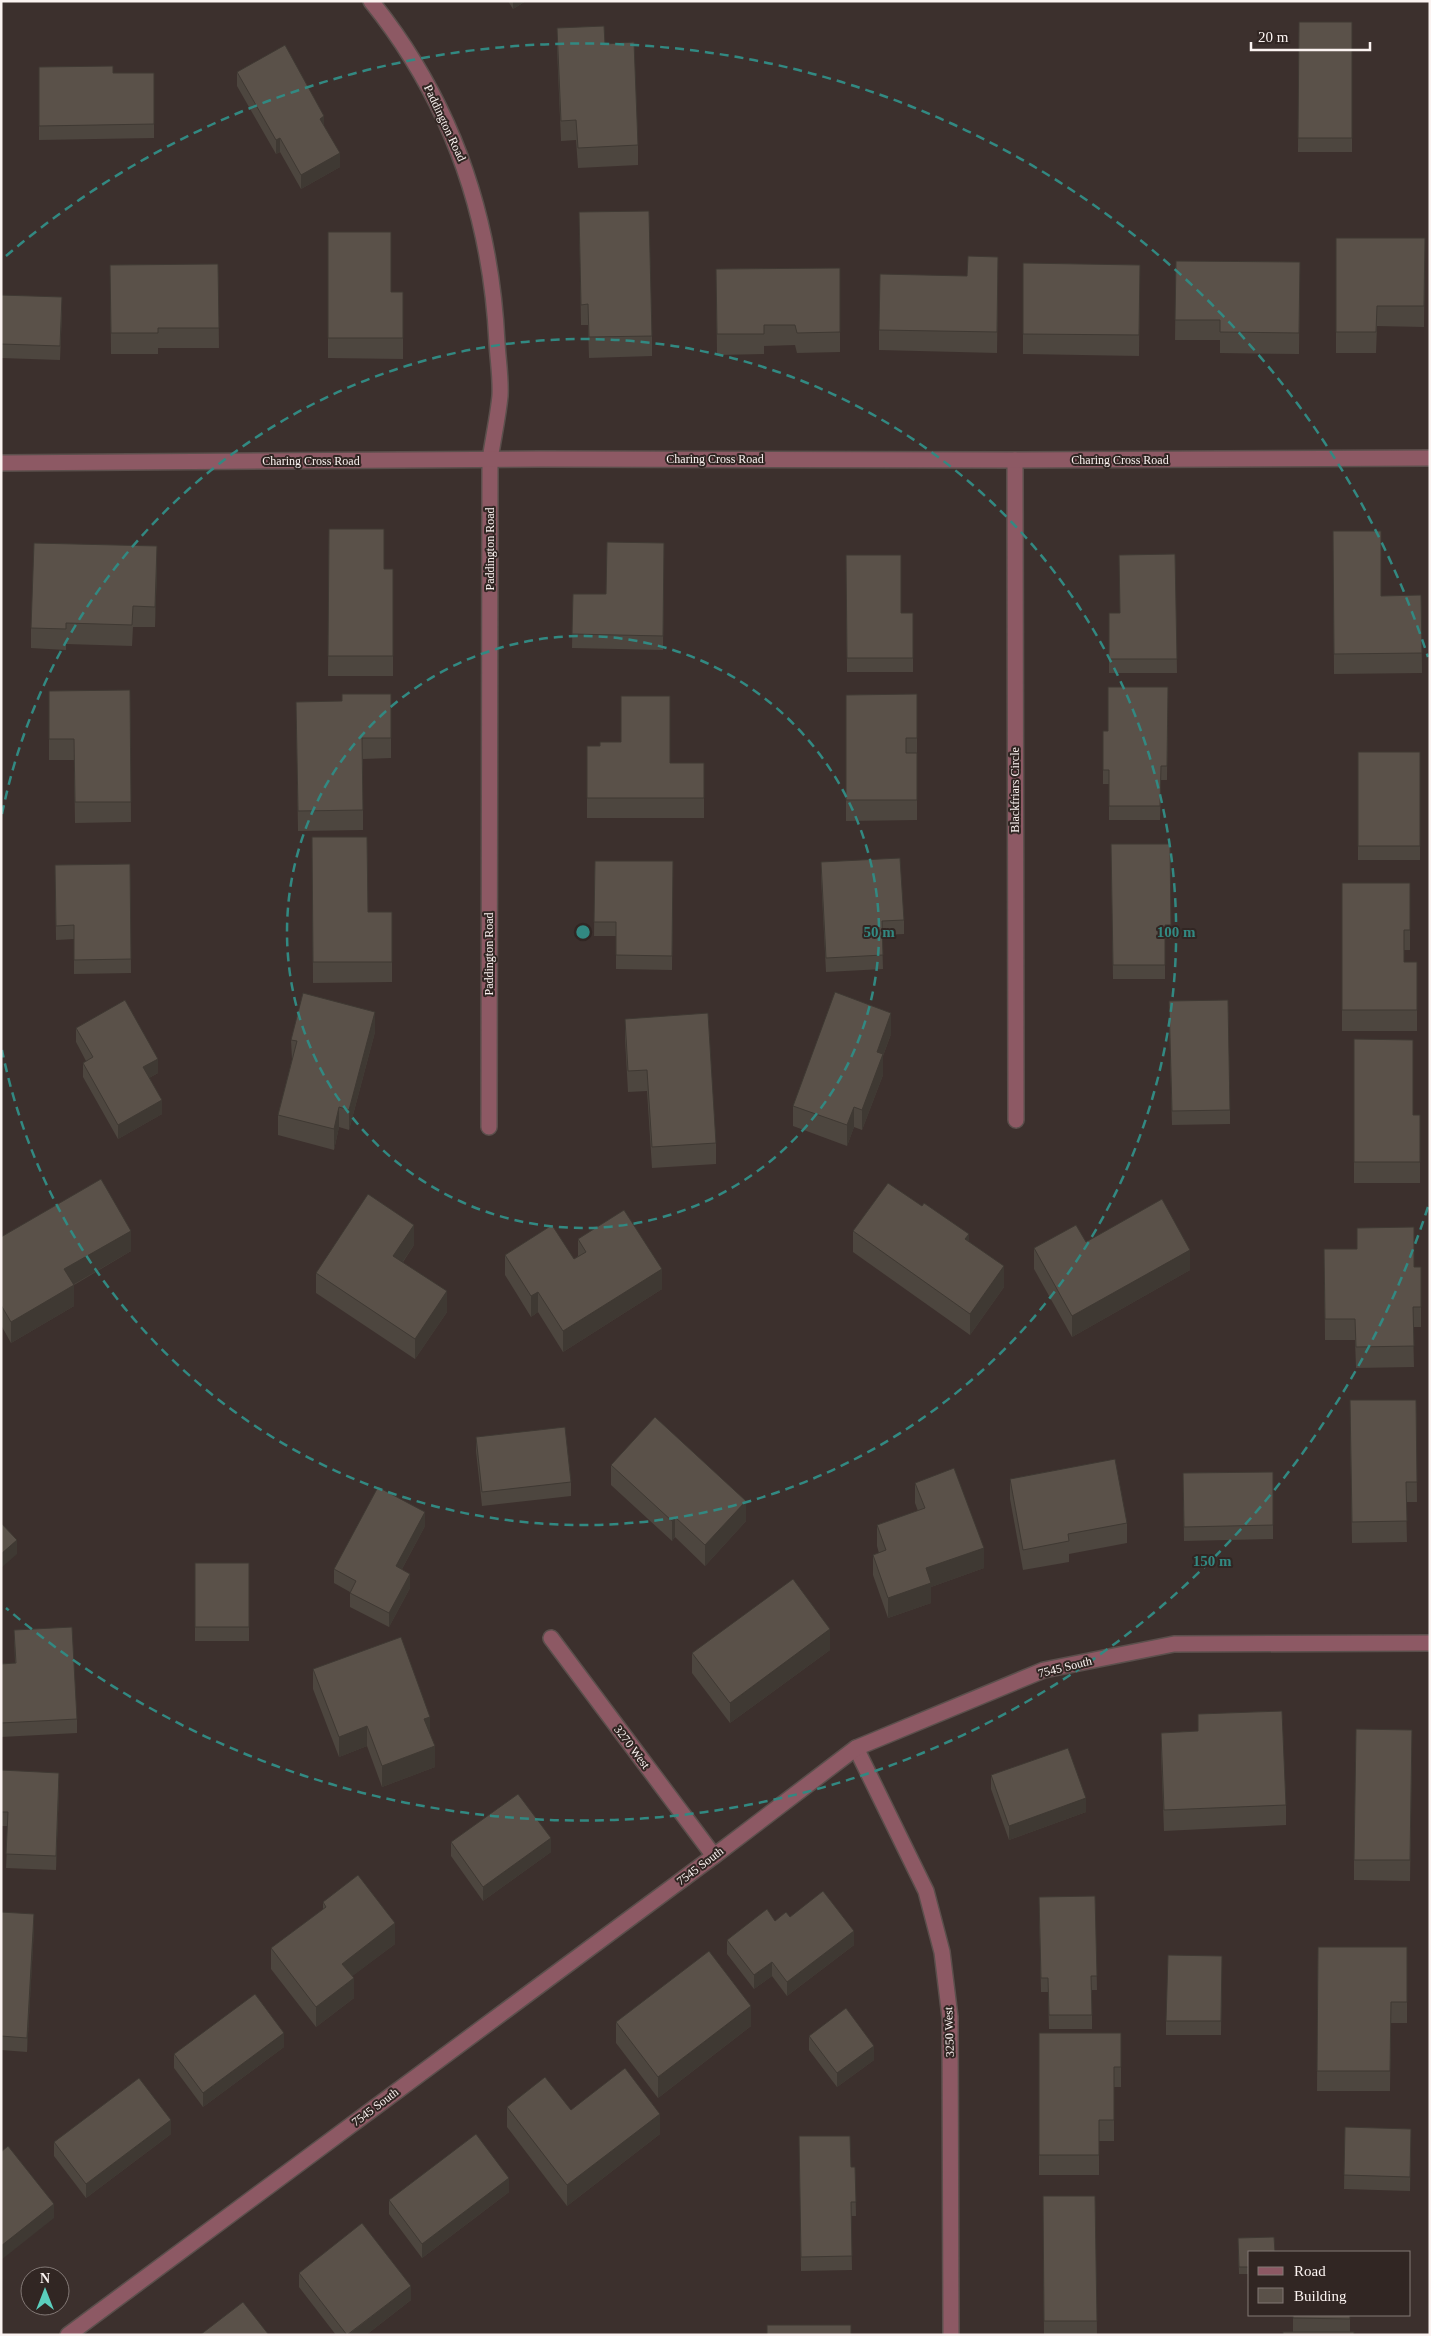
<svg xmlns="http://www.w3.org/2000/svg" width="1431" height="2336" viewBox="0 0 1431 2336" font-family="Georgia,serif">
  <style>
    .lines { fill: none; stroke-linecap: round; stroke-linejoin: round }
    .minor-casing { stroke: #5b4f4c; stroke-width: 18 }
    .minor { stroke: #8d5964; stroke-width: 15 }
    .wall { fill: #4d463f }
    .shaded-wall { fill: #3f3933 }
    .building { fill: #5a5149; stroke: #3f3933 }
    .ring { fill: none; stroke: #328982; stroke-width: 2.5; stroke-dasharray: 9 6 }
    .labels { text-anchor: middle; stroke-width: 4; stroke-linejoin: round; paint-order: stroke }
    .street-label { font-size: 12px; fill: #fbf3f1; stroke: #312623 }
    .centre { fill: #328982; stroke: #312623; stroke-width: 2.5 }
    .ring-label { font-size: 15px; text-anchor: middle; font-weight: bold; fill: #328982; stroke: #312623; stroke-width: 4; stroke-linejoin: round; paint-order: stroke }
  </style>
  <rect width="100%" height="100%" fill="#3c302d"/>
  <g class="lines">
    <defs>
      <g id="minor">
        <path d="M371,1C451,100 491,217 497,343C498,360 501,379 500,396C498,417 493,439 490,460L489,1127"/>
        <polyline points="1015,460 1016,1120"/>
        <polyline points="1,463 540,459 1015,460 1430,458"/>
        <polyline points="551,1638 714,1856"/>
        <polyline points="856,1748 926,1891 942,1952 950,2017 951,2335"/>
        <polyline points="68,2335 714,1856 856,1748 1044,1670 1174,1644 1430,1643"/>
      </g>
    </defs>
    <use href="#minor" class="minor-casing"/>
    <use href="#minor" class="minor"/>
  </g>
  <g class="wall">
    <polygon points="508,1 526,1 513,9"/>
    <polygon points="1299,22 1352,22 1352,152 1298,152"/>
    <polygon points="557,28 605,44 638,145 638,165 578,168 576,140 561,141 557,48"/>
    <polygon points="39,67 113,73 154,73 154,138 39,140"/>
    <polygon points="237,72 340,167 301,189 280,152 276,154 237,86"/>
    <polygon points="579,212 652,336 652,356 589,358 588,325 581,325"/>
    <polygon points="328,232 391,292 403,292 403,359 328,358"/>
    <polygon points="1336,238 1425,238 1424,327 1377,326 1376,353 1336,353"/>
    <polygon points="1176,261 1300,262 1299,354 1220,353 1220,340 1175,340"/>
    <polygon points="1023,263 1140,265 1139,356 1023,354"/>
    <polygon points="218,264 219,348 158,348 158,354 111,354 110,265"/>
    <polygon points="840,268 840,352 797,353 795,345 764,346 764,354 717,355 716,269"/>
    <polygon points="998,277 997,353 879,350 879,330"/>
    <polygon points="1,295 62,311 60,360 1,358"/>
    <polygon points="329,529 384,569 393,569 393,676 328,676"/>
    <polygon points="1333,531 1381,596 1421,595 1422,673 1334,674"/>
    <polygon points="664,543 663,650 572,648 573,594 606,594"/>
    <polygon points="1175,554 1177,673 1109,673 1109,613 1120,613"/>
    <polygon points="846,555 901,613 913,613 913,672 847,672"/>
    <polygon points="157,567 155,627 133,627 132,646 66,644 66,650 31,648 31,628"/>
    <polygon points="1168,687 1167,780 1161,780 1160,820 1109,820 1109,784 1103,784 1103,731 1108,731"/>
    <polygon points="130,690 131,822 75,823 74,760 49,760 49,691"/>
    <polygon points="391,694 391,758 363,759 363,830 298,831 296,702 342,701"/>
    <polygon points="917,694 917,820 846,821 846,695"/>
    <polygon points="587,746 670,763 704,763 704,818 587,818"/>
    <rect x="1358" y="752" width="62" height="108"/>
    <polygon points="312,837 368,912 392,912 392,982 313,983"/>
    <polygon points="1111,844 1170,844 1171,939 1165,939 1165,979 1113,979"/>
    <polygon points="595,861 673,861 672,970 616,969 616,936 594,936"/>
    <polygon points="821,862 904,920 904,934 882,935 883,969 826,972 821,876"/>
    <polygon points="130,864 131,973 74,974 74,939 56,940 55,865"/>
    <polygon points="1342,883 1410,883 1410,950 1404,950 1404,962 1417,962 1417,1031 1342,1031"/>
    <polygon points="1169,1016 1230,1110 1230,1124 1172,1125"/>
    <polygon points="625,1019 716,1143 716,1164 652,1168 647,1091 628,1092 625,1039"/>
    <polygon points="76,1028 158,1073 149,1078 162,1114 118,1139 83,1077 83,1063 86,1061 76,1042"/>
    <polygon points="375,1032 349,1130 339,1127 334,1150 278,1135 278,1115 292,1060 291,1040"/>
    <polygon points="891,1034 883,1056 883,1075 862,1130 854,1127 847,1146 793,1126 793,1106"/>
    <polygon points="1354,1039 1413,1115 1420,1115 1420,1183 1354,1183"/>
    <polygon points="853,1231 969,1242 1004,1287 970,1335 853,1252"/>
    <polygon points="1,1237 131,1251 74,1285 74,1306 11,1343 1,1325"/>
    <polygon points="578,1239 662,1289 563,1352 538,1312 531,1317 505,1275 505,1255 574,1259 578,1256"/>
    <polygon points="414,1245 403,1262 447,1312 415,1359 316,1293 316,1273"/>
    <polygon points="1034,1248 1190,1270 1072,1337 1034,1269"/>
    <polygon points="1324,1249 1414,1267 1421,1267 1421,1327 1413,1327 1414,1367 1356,1368 1355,1340 1325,1340"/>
    <polygon points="1416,1400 1417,1502 1406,1502 1407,1542 1352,1543 1350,1421"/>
    <polygon points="476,1437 571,1482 571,1496 482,1506 476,1451"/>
    <polygon points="611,1465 746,1521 705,1566 675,1537 672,1541 611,1485"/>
    <polygon points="1273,1472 1273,1539 1184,1541 1183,1473"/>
    <polygon points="1010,1479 1127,1523 1127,1543 1069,1554 1069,1562 1023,1570 1010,1499"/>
    <polygon points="915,1483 984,1568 931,1587 931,1603 888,1618 873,1575 873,1555 879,1553 877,1546 877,1525 918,1511 915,1503"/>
    <polygon points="425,1526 402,1569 410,1588 389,1627 350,1607 350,1592 334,1583 334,1569"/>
    <rect x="195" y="1563" width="54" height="78"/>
    <polygon points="14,1630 77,1719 77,1733 1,1737 1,1664 15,1663"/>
    <polygon points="830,1650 730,1723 692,1673 692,1653"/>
    <polygon points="313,1669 430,1735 435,1767 382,1787 367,1746 339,1757 313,1689"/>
    <polygon points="1198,1714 1286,1805 1286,1825 1164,1831 1161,1753 1161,1733 1198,1731"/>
    <polygon points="1412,1750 1410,1881 1354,1880 1354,1860"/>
    <polygon points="1,1770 59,1787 56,1870 6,1868 8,1826 1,1826"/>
    <polygon points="991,1775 1086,1812 1009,1840 991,1789"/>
    <polygon points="451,1842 551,1852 483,1901 451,1856"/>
    <polygon points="1095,1896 1097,1990 1092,1990 1092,2029 1049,2029 1048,1992 1041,1992 1039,1911"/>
    <polygon points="323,1902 395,1944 352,1976 354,1998 316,2027 271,1969 271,1948 323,1910"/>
    <polygon points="1,1912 34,1928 27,2052 1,2050"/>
    <polygon points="790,1917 854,1945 787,1996 772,1976 754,1989 727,1954 727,1940 775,1921"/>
    <polygon points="1318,1947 1407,1947 1407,2023 1391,2023 1390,2091 1317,2091"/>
    <polygon points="1222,1956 1221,2035 1166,2035 1166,2021"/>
    <polygon points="616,2022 751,2026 658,2098 616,2043"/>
    <polygon points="1039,2033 1121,2033 1121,2087 1114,2087 1114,2141 1099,2141 1099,2175 1039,2175"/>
    <polygon points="809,2036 874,2060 837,2087 809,2050"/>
    <polygon points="284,2047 203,2107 174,2068 174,2054"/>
    <polygon points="507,2107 571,2110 660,2134 567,2206 507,2127"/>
    <polygon points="1345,2127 1411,2129 1410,2191 1344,2189"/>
    <polygon points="171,2134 86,2198 54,2156 54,2142"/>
    <polygon points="799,2136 851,2167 855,2167 856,2216 851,2216 852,2270 801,2271"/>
    <polygon points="509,2192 422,2258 389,2214 389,2200"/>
    <polygon points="1043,2196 1095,2196 1097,2335 1044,2335"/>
    <polygon points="1238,2238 1250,2252 1250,2274 1239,2274"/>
    <polygon points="299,2273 411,2300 366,2335 336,2335 299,2287"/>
    <rect x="1293" y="2315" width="57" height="17"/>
  </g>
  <g class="shaded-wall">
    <polygon points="513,1 526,1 513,9"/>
    <polygon points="324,116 324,130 320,119"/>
    <polygon points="280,138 280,152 276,154 276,140"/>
    <polygon points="340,153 340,167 301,189 301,175"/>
    <polygon points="157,546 157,567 155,627 155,607"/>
    <polygon points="375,1012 375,1032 349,1130 349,1110"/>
    <polygon points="891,1013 891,1034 883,1056 883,1075 862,1130 862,1110 877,1052"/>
    <polygon points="158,1059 158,1073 143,1081 143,1067"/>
    <polygon points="162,1100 162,1114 118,1139 118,1125"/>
    <polygon points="339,1107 339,1127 334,1150 334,1129"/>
    <polygon points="854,1107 854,1127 847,1146 847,1125"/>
    <polygon points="414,1225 414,1245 393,1276 393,1256"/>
    <polygon points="131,1231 131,1251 64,1290 64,1269"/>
    <polygon points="969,1234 969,1254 965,1239"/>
    <polygon points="1190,1250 1190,1270 1072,1337 1072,1316"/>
    <polygon points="1004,1266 1004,1287 970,1335 970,1314"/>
    <polygon points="662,1269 662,1289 563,1352 563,1331"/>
    <polygon points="74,1285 74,1306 11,1343 11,1322"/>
    <polygon points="447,1291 447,1312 415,1359 415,1339"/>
    <polygon points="538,1292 538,1312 531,1317 531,1296"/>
    <polygon points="746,1501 746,1521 705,1566 705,1545"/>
    <polygon points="425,1512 425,1526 396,1580 396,1566"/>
    <polygon points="675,1517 675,1537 672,1541 672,1521"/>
    <polygon points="17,1540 17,1554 1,1568 1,1554"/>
    <polygon points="984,1548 984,1568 931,1587 931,1603 888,1618 888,1598 926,1568"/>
    <polygon points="410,1574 410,1588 389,1627 389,1613"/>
    <polygon points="830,1629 830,1650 730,1723 730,1703"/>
    <polygon points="430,1717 430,1737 424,1719"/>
    <polygon points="367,1726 367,1746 339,1757 339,1737"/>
    <polygon points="435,1746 435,1767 382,1787 382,1766"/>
    <polygon points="59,1773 59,1787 56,1870 56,1856"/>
    <polygon points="1086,1798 1086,1812 1009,1840 1009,1826"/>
    <polygon points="551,1838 551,1852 483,1901 483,1887"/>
    <polygon points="34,1914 34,1928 27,2052 27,2038"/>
    <polygon points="395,1923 395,1944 342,1984 342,1964"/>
    <polygon points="854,1931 854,1945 787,1996 787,1982"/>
    <polygon points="772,1962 772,1976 754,1989 754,1975"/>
    <polygon points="354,1978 354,1998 316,2027 316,2007"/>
    <polygon points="751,2006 751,2026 658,2098 658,2077"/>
    <polygon points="284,2033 284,2047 203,2107 203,2093"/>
    <polygon points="874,2046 874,2060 837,2087 837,2073"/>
    <polygon points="660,2114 660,2134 567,2206 567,2185"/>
    <polygon points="171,2120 171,2134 86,2198 86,2184"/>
    <polygon points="509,2178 509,2192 422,2258 422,2244"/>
    <polygon points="54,2204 54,2218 1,2260 1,2246"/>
    <polygon points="411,2286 411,2300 366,2335 348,2335"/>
  </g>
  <g class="building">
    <polygon points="1299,22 1352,22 1352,138 1298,138"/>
    <polygon points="604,26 605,44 634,42 638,145 578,148 576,120 561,121 557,28"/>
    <polygon points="285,45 324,116 320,119 340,153 301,175 280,138 276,140 237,72"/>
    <polygon points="113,66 113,73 154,73 154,124 39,126 39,67"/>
    <polygon points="649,211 652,336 589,337 588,304 581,305 579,212"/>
    <polygon points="328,232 391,232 391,292 403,292 403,338 328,338"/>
    <polygon points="1336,238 1425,238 1424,306 1377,306 1376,332 1336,332"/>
    <polygon points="968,256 998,257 997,332 879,330 880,274 967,276"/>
    <polygon points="1176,261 1300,262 1299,333 1220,332 1220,320 1175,320"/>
    <polygon points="1023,263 1140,265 1139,335 1023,334"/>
    <polygon points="218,264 219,328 158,328 158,333 111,333 110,265"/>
    <polygon points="840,268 840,332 797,333 795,325 764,325 764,334 717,334 716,269"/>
    <polygon points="1,295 62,297 60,346 1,344"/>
    <polygon points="329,529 384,529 384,569 393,569 393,656 328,656"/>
    <polygon points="1333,531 1381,531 1381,596 1421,595 1422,653 1334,654"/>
    <polygon points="607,542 664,543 663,636 572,634 573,594 606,594"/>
    <polygon points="34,543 157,546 155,607 133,606 132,625 66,623 66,629 31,628"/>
    <polygon points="1175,554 1177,659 1109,659 1109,613 1120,613 1119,555"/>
    <polygon points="846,555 901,555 901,613 913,613 913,658 847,658"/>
    <polygon points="1108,687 1168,687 1167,766 1161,766 1160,806 1109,806 1109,770 1103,770 1103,731 1108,731"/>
    <polygon points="130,690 131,802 75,802 74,739 49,739 49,691"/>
    <polygon points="342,694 391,694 391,738 362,738 363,810 298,811 296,702 342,701"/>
    <polygon points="917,694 917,738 906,738 906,753 917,753 917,800 846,800 846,695"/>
    <polygon points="621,696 670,696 670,763 704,763 704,798 587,798 587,746 600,746 600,742 621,742"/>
    <rect x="1358" y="752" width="62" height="94"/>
    <polygon points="312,837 367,837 368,912 392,912 392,962 313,962"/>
    <polygon points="1111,844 1170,844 1171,925 1165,925 1165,965 1113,965"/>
    <polygon points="900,858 904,920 882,921 883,955 826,958 821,862"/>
    <polygon points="595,861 673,861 672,956 616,955 616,922 594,922"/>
    <polygon points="130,864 131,959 74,960 74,925 56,926 55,865"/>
    <polygon points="1342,883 1410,883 1410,930 1404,930 1404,962 1417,962 1417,1010 1342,1010"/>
    <polygon points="835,992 891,1013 877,1052 883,1054 862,1110 854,1107 847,1125 793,1106"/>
    <polygon points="303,993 375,1012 349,1110 339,1107 334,1129 278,1115 297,1041 291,1040"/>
    <polygon points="125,1000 158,1059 143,1067 162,1100 118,1125 83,1063 93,1057 76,1028"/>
    <polygon points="1228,1000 1230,1110 1172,1111 1169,1001"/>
    <polygon points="708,1013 716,1143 652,1147 647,1070 628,1071 625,1019"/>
    <polygon points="1354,1039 1413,1040 1413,1115 1420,1115 1420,1162 1354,1162"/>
    <polygon points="101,1179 131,1231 64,1269 74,1285 11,1322 1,1305 1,1237"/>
    <polygon points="888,1183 922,1206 924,1203 969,1234 965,1239 1004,1266 970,1314 853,1231"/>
    <polygon points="368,1194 414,1225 393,1256 447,1291 415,1339 316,1273"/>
    <polygon points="1162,1199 1190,1250 1072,1316 1034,1248 1076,1225 1086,1242"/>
    <polygon points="624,1210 662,1269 563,1331 538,1292 531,1296 505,1255 552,1225 574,1259 586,1252 578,1239"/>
    <polygon points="1414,1227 1414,1267 1421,1267 1421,1307 1413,1307 1414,1346 1356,1347 1355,1319 1325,1319 1324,1249 1357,1249 1357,1228"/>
    <polygon points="1350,1400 1416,1400 1417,1482 1406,1482 1407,1521 1352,1522"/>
    <polygon points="655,1417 746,1501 705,1545 675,1517 672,1521 611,1465"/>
    <polygon points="565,1427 571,1482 482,1492 476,1437"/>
    <polygon points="1115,1459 1127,1523 1068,1534 1069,1541 1023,1550 1010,1479"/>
    <polygon points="954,1468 984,1548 926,1568 931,1583 888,1598 873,1555 886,1550 877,1525 925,1508 915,1483"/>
    <polygon points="1273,1472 1273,1525 1184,1527 1183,1473"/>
    <polygon points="378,1487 425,1512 396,1566 410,1574 389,1613 350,1593 356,1581 334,1569"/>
    <polygon points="1,1523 17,1540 1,1554"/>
    <rect x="195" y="1563" width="54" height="64"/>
    <polygon points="793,1579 830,1629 730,1703 692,1653"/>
    <polygon points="72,1627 77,1719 1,1723 1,1664 16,1663 14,1630"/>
    <polygon points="401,1637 430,1717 424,1719 435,1746 382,1766 367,1726 339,1737 313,1669"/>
    <polygon points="1282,1711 1286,1805 1164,1810 1161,1733 1198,1731 1198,1714"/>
    <polygon points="1356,1729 1412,1730 1410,1860 1354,1860"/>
    <polygon points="1068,1748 1086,1798 1009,1826 991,1775"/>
    <polygon points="1,1770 59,1773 56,1856 6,1854 8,1812 1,1812"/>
    <polygon points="518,1794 551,1838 483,1887 451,1842"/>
    <polygon points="358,1875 395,1923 342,1964 354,1978 316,2007 271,1948 326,1907 323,1902"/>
    <polygon points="823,1891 854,1931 787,1982 772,1962 754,1975 727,1940 767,1909 775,1921 786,1912 790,1917"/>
    <polygon points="1095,1896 1097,1976 1091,1976 1092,2015 1049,2015 1048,1978 1041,1978 1039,1897"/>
    <polygon points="1,1912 34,1914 27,2038 1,2036"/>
    <polygon points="1318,1947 1407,1947 1407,2002 1391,2002 1390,2071 1317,2071"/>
    <polygon points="709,1951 751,2006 658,2077 616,2022"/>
    <polygon points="1168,1955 1222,1956 1221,2021 1166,2021"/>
    <polygon points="255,1994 284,2033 203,2093 174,2054"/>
    <polygon points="846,2008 874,2046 837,2073 809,2036"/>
    <polygon points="1039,2033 1121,2033 1121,2067 1114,2067 1114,2120 1099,2120 1099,2155 1039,2155"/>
    <polygon points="625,2068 660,2114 567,2185 507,2107 545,2077 571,2110"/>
    <polygon points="139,2078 171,2120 86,2184 54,2142"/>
    <polygon points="1345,2127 1411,2129 1410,2177 1344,2175"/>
    <polygon points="476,2134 509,2178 422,2244 389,2200"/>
    <polygon points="799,2136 850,2136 851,2167 855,2167 856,2202 851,2202 852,2256 801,2257"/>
    <polygon points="8,2146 54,2204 1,2246 1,2152"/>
    <polygon points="1043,2196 1095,2196 1097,2321 1044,2321"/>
    <polygon points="362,2223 411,2286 347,2335 299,2273"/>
    <polygon points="1274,2237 1275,2252 1250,2252 1250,2267 1239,2267 1238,2238"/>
    <polygon points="243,2302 269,2335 200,2335"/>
    <polygon points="1293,2315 1350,2315 1350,2319 1293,2318"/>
    <rect x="767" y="2325" width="84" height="10"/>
    <rect x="1283" y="2332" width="71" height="3"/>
  </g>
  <g class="ring">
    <circle cx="583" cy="932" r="296"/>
    <path d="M2 814A593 593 0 1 1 2 1050"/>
    <path d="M1428 1207A889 889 0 0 1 6 1608M6 256A889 889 0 0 1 1428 657"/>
  </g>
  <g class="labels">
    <g class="street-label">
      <text transform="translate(445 123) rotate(65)" y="4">Paddington Road</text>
      <text x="715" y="463">Charing Cross Road</text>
      <text x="1120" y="464">Charing Cross Road</text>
      <text x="311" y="465">Charing Cross Road</text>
      <text transform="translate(490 549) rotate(-90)" y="4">Paddington Road</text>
      <text transform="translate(1015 790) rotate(-90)" y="4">Blackfriars Circle</text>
      <text transform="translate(489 954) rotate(-90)" y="4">Paddington Road</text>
      <text transform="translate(1065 1667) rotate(-14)" y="4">7545 South</text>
      <text transform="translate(632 1747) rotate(53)" y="4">3270 West</text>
      <text transform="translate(700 1866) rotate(-37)" y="4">7545 South</text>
      <text transform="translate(949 2032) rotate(-92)" y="4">3250 West</text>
      <text transform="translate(375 2107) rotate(-37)" y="4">7545 South</text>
    </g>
  </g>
  <circle cx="583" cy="932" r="8" class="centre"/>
  <g class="ring-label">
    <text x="879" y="937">50 m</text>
    <text x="1176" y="937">100 m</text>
    <text x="1212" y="1566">150 m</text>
  </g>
  <rect width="1431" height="2336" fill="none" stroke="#fbf3f1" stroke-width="5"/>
  <rect x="1248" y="2251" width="162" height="65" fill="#312623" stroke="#827875"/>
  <rect x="1258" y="2267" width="25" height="8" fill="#8d5964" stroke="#827875"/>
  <text x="1294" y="2276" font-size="15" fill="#fbf3f1">Road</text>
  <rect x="1258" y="2288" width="25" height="15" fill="#5a5149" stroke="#827875"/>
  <text x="1294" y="2301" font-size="15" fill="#fbf3f1">Building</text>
  <g transform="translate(45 2291)"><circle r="24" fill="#312623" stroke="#827875"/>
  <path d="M0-4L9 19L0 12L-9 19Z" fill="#5acebd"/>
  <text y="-8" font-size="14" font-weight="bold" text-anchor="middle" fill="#fbf3f1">N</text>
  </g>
  <path d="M1251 42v8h119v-8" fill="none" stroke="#fbf3f1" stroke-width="2.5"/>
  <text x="1258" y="42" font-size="15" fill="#fbf3f1" stroke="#312623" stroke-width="4" paint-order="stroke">20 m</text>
</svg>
